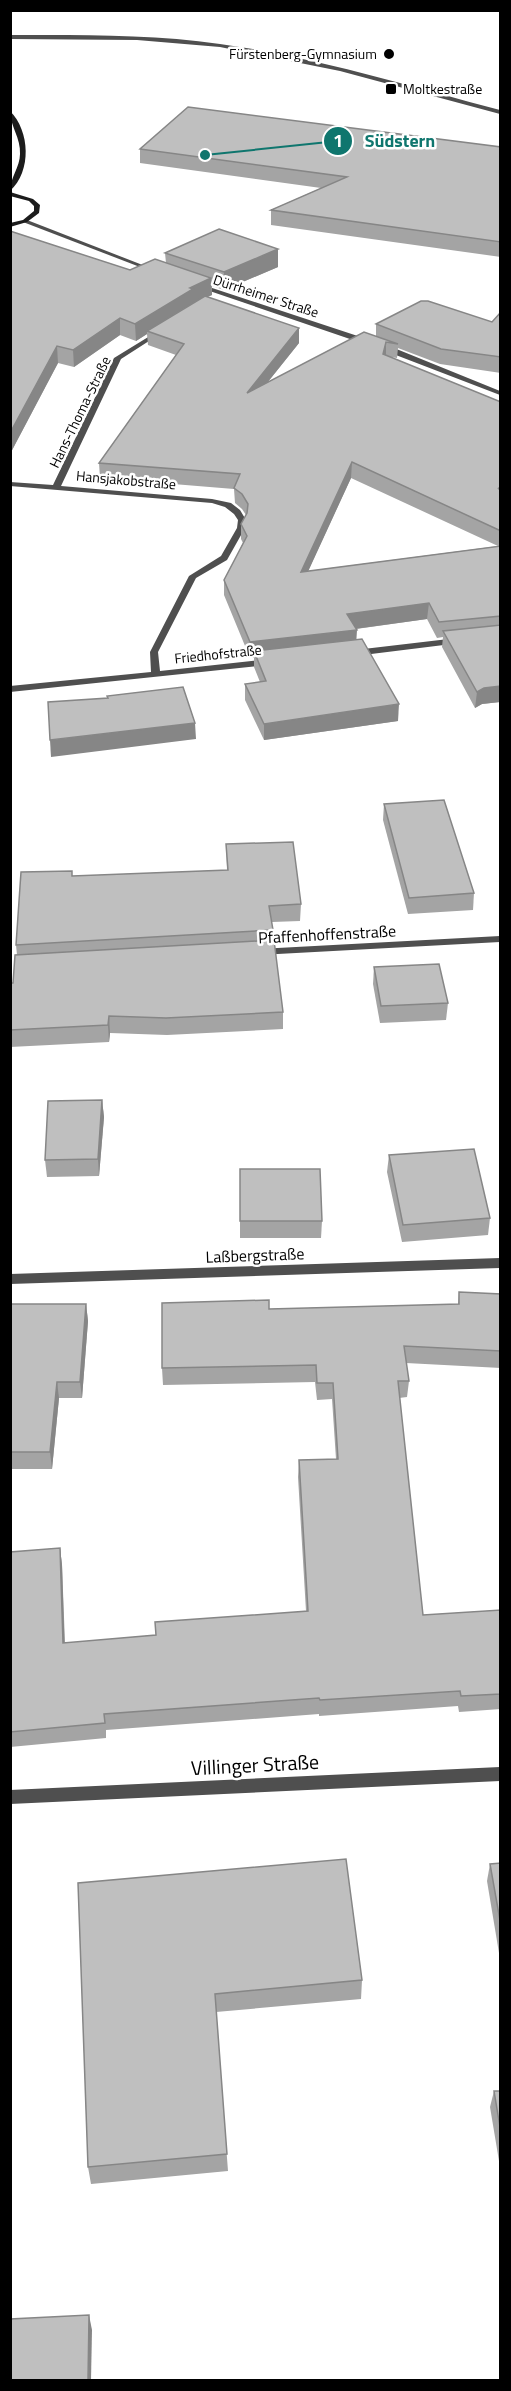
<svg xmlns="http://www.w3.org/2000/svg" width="511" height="2391" viewBox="0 0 511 2391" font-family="'Titillium Web',sans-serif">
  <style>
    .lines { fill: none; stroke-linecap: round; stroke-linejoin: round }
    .street { fill: #4f4f4f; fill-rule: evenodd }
    .secondary { fill: #1c1c1c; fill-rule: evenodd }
    .wall { fill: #a4a4a4; fill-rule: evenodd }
    .shaded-wall { fill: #868686 }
    .building { fill: #bfbfbf; stroke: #868686; stroke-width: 1.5 }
    .poi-dot { fill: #000; stroke: #fff; stroke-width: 2 }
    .labels { text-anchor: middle; stroke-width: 5; stroke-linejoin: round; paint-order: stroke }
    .far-poi-label { font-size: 14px; fill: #000; stroke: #fff; text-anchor: end }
    .far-street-label { font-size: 14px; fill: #000; stroke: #fff }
    .street-label { font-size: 16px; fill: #000; stroke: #fff }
    .near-street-label { font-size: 20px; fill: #000; stroke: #fff }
    .leader { fill: none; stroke: #0f766e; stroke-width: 2 }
    .callout-dot { fill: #0f766e; stroke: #fff; stroke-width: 2 }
    .mark-label { font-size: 18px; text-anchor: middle; font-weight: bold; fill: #fff }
    .callout-label { font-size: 18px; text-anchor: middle; font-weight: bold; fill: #0f766e; stroke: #fff; stroke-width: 5; stroke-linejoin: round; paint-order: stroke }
  </style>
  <rect width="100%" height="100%" fill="#fff"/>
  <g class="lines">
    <g class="street">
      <path d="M10,35C81,35 151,34 220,44C316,57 408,86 500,110V114L340,71L220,47L137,40L10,39Z"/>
      <polygon points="23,220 27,220 158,271 153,272 23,222"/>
      <polygon points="197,283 394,348 500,391 500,395 388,352 195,286 195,284"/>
      <polygon points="158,331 163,332 121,359 61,486 212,499 231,503 240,510 246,520 245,528 227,560 196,578 158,652 160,671 269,659 273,662 269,665 10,692 10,686 151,672 150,652 189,576 221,556 237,528 238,520 234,514 225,507 212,503 10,486 10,482 53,485 114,358"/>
      <polygon points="457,638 460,639 460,643 355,656 351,653 355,650"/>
      <polygon points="500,936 500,942 259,955 254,952 259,949"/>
      <polygon points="500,1258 500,1268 10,1284 10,1274"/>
      <polygon points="500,1767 500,1781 10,1804 10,1790"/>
    </g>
    <g class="secondary">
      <path d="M10,111C30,131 32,171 10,191C10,178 20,167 20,154C21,138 10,126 10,111Z"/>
      <polygon points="10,192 33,199 40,205 39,213 27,222 10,227 10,223 23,220 34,211 34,206 29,201 10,196"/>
    </g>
  </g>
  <g class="wall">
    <polygon points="501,147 501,257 271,225 271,210 321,188 140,163 140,149"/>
    <path d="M10,231L130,270L166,263L165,253L278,267L224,290L212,286V295L207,297L299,343L267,383L376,336V324L492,322L501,312V373L440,364L398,348L397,358L390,357L501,402V703L500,702L482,704L475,708L442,647L443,637L437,638L427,619L356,629V640L398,721L264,740L245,700V684L260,682L254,667V658H250L224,595V580L243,543L241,539V524L246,515L242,509L235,503L234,489L100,478L99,463L176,355L148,345L147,334L136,341L120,335L74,367L58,363L10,454ZM351,478L498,546L308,571Z"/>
    <polygon points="384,804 474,893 473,910 408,914 383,820"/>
    <polygon points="226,844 301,904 300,921 272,922 272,940 283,1012 283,1029 167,1035 110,1033 109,1042 10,1047 10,983 13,983 17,955 16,945 73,876 227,870"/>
    <polygon points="374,967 448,1003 446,1020 380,1023 373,984"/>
    <polygon points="102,1100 104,1117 99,1176 47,1177 45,1160"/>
    <polygon points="389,1155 490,1218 488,1235 402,1242 387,1172"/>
    <polygon points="240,1169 322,1221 321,1238 240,1238"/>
    <polygon points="459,1292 501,1294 501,1368 406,1363 409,1381 407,1397 399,1398 423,1615 501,1610 501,1709 459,1712 458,1706 319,1716 319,1714 106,1730 106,1738 10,1747 10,1552 60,1548 62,1565 65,1643 156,1635 306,1611 298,1477 299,1460 336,1459 332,1399 317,1400 315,1382 163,1385 162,1368 269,1309 458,1304"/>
    <polygon points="10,1304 86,1304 88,1321 82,1398 59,1398 52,1469 10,1469"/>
    <polygon points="501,1863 501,1965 487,1881 490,1864"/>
    <polygon points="78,1883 362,1980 361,1999 216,2012 228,2171 91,2184 88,2167"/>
    <polygon points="494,2091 501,2091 501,2173 490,2107"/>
  </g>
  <g class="shaded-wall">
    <polygon points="278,249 278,267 224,290 224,272"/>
    <polygon points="211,278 212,295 193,303 147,331 147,334 136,341 135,324 190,288"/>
    <polygon points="120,318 120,335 74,367 73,350"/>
    <polygon points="299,328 299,343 247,408 247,393"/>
    <polygon points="386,342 386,356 383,354"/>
    <polygon points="57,346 58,363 10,454 10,433"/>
    <polygon points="352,462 351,478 301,587 301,572"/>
    <polygon points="429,603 427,619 347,630 347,614"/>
    <polygon points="357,630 356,646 254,651 254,658 250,658 250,642"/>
    <polygon points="501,686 500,702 482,704 475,708 477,692 484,688"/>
    <polygon points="399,704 398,721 264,740 264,724"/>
    <polygon points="195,723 196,739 51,757 50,740"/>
    <polygon points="109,1016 110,1033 109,1042 108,1025"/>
    <polygon points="102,1100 104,1117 99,1176 98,1159"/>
    <polygon points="86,1304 88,1321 82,1398 80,1382"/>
    <polygon points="57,1382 59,1398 52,1469 50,1452"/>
    <polygon points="60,1548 62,1565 65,1659 63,1643"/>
    <polygon points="89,2315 92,2330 91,2380 88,2380"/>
  </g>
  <g class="building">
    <polygon points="188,107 501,147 501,242 271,210 347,177 140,149"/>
    <polygon points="219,229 278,249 224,272 165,253"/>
    <polygon points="10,231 130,270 155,259 211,278 190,288 193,289 135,324 120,318 73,350 57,346 10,433"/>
    <polygon points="205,296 299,328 247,393 364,332 398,344 386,342 383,354 501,402 501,489 498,488 501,491 501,531 352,462 301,572 501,546 501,616 439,622 429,603 347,614 357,630 250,642 224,580 247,536 241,524 247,513 248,504 242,494 234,488 240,474 99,463 184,344 147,331"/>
    <polygon points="421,301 428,301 492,322 501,312 501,357 441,349 376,324"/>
    <polygon points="501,625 501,686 484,688 477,692 443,631"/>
    <polygon points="362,639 399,704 264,724 245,684 266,681 254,651"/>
    <polygon points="183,687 195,723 50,740 48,702 108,698 107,696"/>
    <polygon points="444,800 474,893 409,898 384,804"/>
    <polygon points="293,842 301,904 269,906 273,930 16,945 21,872 72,871 72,876 228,870 226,844"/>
    <polygon points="274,940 283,1012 166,1018 109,1016 108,1025 10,1030 10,983 13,983 15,955"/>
    <polygon points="439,964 448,1003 381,1006 374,967"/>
    <polygon points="102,1100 98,1159 45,1160 48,1101"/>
    <polygon points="474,1149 490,1218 403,1225 389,1155"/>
    <polygon points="240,1169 320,1169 322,1221 240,1221"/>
    <polygon points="459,1292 501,1294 501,1351 404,1346 409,1381 398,1381 423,1615 501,1610 501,1694 461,1696 460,1691 320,1700 319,1698 104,1714 105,1723 10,1732 10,1552 60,1548 63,1643 156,1635 155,1622 308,1611 299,1460 338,1459 333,1383 317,1383 316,1365 162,1368 162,1303 269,1300 269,1309 459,1304"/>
    <polygon points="10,1304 86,1304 80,1382 57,1382 50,1452 10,1452"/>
    <polygon points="346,1859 362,1980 215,1994 227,2154 88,2167 78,1883"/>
    <polygon points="501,1863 501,1926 490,1864"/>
    <polygon points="494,2091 501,2091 501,2133"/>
    <polygon points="89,2315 88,2380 10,2380 10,2319"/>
  </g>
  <g class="poi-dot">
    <circle cx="389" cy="54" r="6"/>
    <rect x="385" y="83" width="12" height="12" rx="3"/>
  </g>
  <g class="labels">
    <g class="far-poi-label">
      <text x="377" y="59">Fürstenberg-Gymnasium</text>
      <text x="403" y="94" text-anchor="start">Moltkestraße</text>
    </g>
    <g class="far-street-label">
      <text transform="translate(266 296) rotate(18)" y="5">Dürrheimer Straße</text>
      <text transform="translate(80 412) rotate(-64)" y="5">Hans-Thoma-Straße</text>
      <text transform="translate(126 480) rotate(5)" y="5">Hansjakobstraße</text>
      <text transform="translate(218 654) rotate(-6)" y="5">Friedhofstraße</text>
    </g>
    <g class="street-label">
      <text transform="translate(327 934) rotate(-3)" y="6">Pfaffenhoffenstraße</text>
      <text transform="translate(255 1255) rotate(-2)" y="6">Laßbergstraße</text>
    </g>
    <g class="near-street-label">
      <text transform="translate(255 1765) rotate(-3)" y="7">Villinger Straße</text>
    </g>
  </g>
  <path class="leader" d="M205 155L338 141"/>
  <g class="callout-dot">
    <circle cx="205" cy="155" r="6"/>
    <circle cx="338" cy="141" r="15"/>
  </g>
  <g class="mark-label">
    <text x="338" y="147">1</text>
  </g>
  <g class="callout-label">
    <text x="400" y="147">Südstern</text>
  </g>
  <rect width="511" height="2391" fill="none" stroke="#000000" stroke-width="24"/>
</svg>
